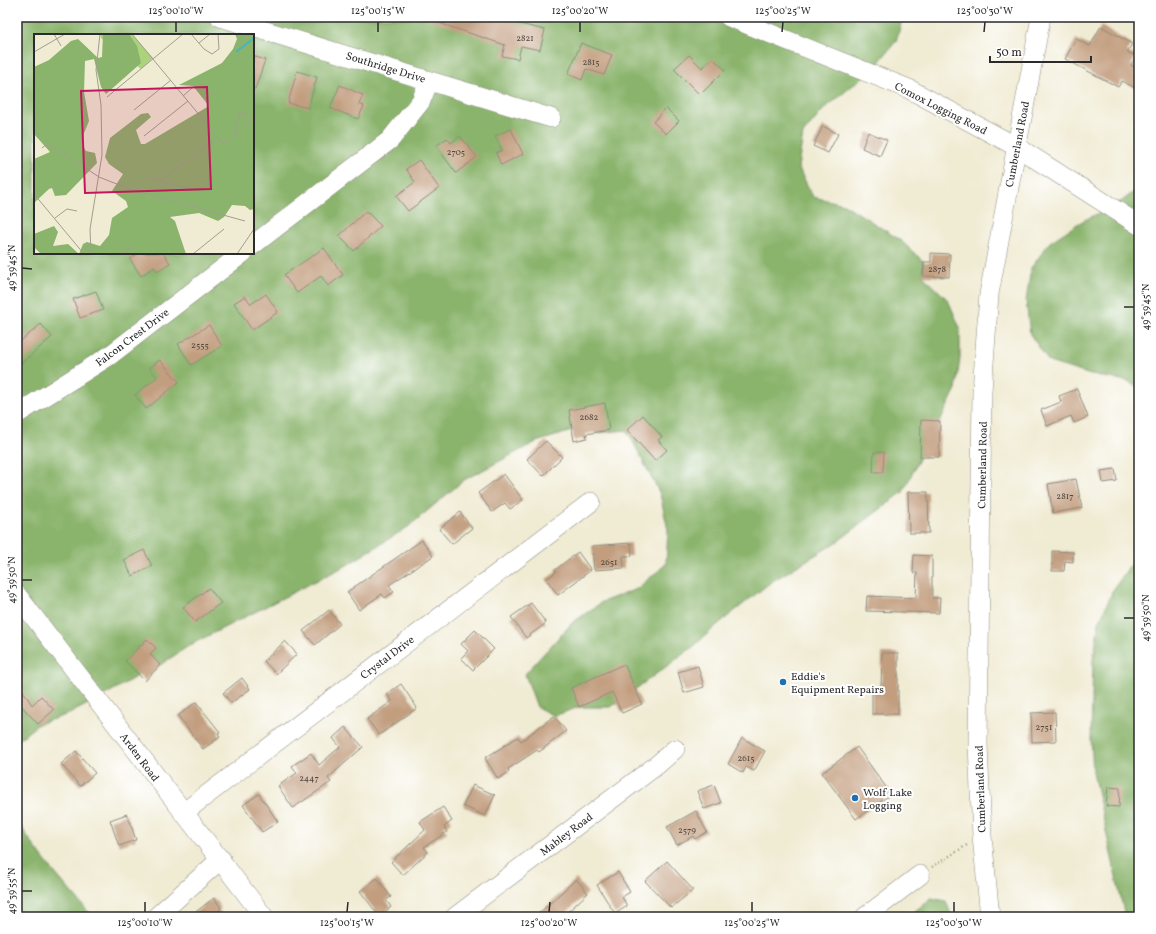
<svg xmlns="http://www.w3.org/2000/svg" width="1156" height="934" viewBox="0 0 1156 934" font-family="Vollkorn,serif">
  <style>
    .forest { fill: #8ab46c; stroke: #5a704c; fill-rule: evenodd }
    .building { fill: #c29e7f }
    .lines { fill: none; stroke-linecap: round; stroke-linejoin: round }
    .minor-casing { stroke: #8e8b7f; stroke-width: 20 }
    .path { stroke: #8e8b7f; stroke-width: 2.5; stroke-dasharray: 1 3; stroke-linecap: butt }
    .minor { stroke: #fff; stroke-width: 19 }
    .ticks { fill: none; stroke: #2b2b2b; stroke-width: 1.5 }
    .poi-dot { fill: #1f6fb2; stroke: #fff; stroke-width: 1.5 }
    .labels { text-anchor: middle; stroke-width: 4; stroke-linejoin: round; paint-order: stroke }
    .number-label { font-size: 9px; fill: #514840 }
    .street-label { font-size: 11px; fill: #2b2b2b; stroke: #fff }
    .poi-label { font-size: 11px; fill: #2b2b2b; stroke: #fff; text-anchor: start }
    .inset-river { fill: none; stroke: #46b4c2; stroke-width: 2 }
    .inset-road { fill: none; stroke: #a19e90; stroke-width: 1 }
    .view { fill: #c2185b; fill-opacity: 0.15; stroke: #c2185b; stroke-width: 2 }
    .inset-edge { fill: none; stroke: #2b2b2b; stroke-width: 2 }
    .neatline { fill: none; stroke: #2b2b2b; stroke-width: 1.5 }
    .ticks-label { font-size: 10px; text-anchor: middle; fill: #2b2b2b }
  </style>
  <rect width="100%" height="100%" fill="#fff"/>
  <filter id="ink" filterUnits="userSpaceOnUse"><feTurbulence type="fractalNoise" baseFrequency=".025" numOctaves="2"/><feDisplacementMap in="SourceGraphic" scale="8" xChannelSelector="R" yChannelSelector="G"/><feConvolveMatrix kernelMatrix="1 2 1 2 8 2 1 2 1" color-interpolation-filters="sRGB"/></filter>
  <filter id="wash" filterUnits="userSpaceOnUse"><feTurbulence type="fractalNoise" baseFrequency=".012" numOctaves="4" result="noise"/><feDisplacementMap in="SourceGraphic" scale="16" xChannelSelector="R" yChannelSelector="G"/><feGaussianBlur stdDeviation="0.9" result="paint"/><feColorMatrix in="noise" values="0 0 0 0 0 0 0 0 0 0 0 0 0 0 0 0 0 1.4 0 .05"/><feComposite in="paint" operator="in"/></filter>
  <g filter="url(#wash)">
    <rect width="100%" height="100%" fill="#f0ebd3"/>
    <g class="forest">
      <path d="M17,17H903L896,41L875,67L824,109L803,134L798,167L813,197L844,204L900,240L924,262L923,276L948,300L960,328V358L956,389L940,421L920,457L903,492L837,542L771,582L717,625L693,647L611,707H579L554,716L537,707L525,674L572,623L602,602L637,589L666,564L668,530L660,494L627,430L596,433L585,427L536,442L464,480L408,527L347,565L190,645L160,665L139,675L105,695L69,714L38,724L17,741ZM35,35H253V253H35Z"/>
      <polygon points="1139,188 1139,389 1128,381 1091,375 1049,362 1030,334 1026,301 1031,268 1050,242 1079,223 1122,201"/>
      <polygon points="1139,552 1139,917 1125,917 1093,772 1091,739 1093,660 1099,623 1113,590"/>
      <path d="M17,820C39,857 65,885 93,917H17Z"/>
      <polygon points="931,898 946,901 952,917 908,917"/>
    </g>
    <g id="blocks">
      <g class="building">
        <polygon points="427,17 500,17 499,19 545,30 540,50 521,46 518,59 502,56 505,45 427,19"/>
        <polygon points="1101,26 1132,44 1127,52 1136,56 1131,65 1139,69 1139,90 1122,81 1118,87 1065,59 1076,39 1090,46"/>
        <polygon points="581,43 612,55 604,75 586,69 582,80 568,74"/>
        <polygon points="689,55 702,68 713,58 725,70 700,95 674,69"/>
        <polygon points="253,56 265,60 255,89 253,89"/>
        <polygon points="297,71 317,77 308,108 288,103"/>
        <polygon points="340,85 363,95 359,104 364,106 358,119 330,108"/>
        <polygon points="666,108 679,121 666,134 653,122"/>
        <polygon points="823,126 838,134 828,153 813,146"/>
        <polygon points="511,129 523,154 501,165 496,153 502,150 495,136"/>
        <polygon points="868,132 887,140 880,156 862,148"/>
        <polygon points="460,136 477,157 456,173 436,146 447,138 451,143"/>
        <polygon points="419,160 439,188 408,211 396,196 415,182 406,169"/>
        <polygon points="366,211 381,226 354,251 339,236"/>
        <polygon points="324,248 343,275 328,286 321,276 297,293 284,275"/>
        <polygon points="139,253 163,253 170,263 157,271 154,267 141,276 130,259"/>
        <polygon points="931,253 950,254 949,277 923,276 924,262 931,262"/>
        <polygon points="96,291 103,310 80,318 73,299"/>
        <polygon points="266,294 278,312 252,330 234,303 245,296 251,304"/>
        <polygon points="41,324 52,337 17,367 17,344"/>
        <polygon points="209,325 222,346 191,365 178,344"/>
        <polygon points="160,360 179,382 146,409 135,395 157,377 149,368"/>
        <polygon points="1077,389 1088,417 1074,423 1071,416 1047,426 1041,410 1061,402 1059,396"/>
        <polygon points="605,403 609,430 586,434 587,438 574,441 569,410"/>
        <polygon points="643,415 662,437 658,440 667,450 655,461 627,430"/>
        <polygon points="921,420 940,421 939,457 920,457"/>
        <polygon points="546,441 562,457 543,476 527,459"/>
        <polygon points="874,452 884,452 883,472 873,472"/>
        <polygon points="1115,469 1117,481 1103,483 1101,471"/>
        <polygon points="504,474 523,500 510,509 505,503 492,512 478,493"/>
        <polygon points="1076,479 1082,508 1053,513 1048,484"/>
        <polygon points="908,492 928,492 929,533 909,533"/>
        <polygon points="460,512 472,528 452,544 439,529"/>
        <polygon points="422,540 433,556 389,585 394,592 385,598 382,594 359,610 347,592"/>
        <polygon points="631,543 632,556 623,556 624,568 594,570 592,546"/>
        <polygon points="144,550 152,566 132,576 124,560"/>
        <polygon points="1052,551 1073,552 1073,562 1065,561 1064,571 1052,571"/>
        <polygon points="578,552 591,570 558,595 546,579 556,572 555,570"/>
        <polygon points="914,555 932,556 932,598 940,598 939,613 866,611 867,596 916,598 917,573 913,573"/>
        <polygon points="209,588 221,603 195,622 183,607"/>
        <polygon points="531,603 546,623 526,638 511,617"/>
        <polygon points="329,610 340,624 315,645 303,631"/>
        <polygon points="475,630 494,649 473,670 461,658 468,651 461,644"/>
        <polygon points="147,639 156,648 150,654 160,665 145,681 125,661"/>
        <polygon points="285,641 297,654 276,674 264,661"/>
        <polygon points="882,653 898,653 898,714 872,714 872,687 881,687"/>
        <polygon points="624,664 642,704 622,713 612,692 579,707 571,688"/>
        <polygon points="698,666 704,687 684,693 678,672"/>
        <polygon points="242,678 250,689 231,703 223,693"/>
        <polygon points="17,681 32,705 41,696 54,710 38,724 17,701"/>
        <polygon points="401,684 417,708 379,735 367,719 392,701 387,694"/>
        <polygon points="196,702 220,732 218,733 220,737 203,749 178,716"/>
        <polygon points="1055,712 1056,741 1032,742 1031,713"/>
        <polygon points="554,716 566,731 539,752 537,750 508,769 509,772 498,779 485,758 518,737 521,741"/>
        <polygon points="345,727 363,747 328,778 331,782 293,808 278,786 297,773 292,766 311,753 319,765 340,747 333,738"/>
        <polygon points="742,738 765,751 754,771 746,767 743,773 728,764"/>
        <polygon points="857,747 891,794 856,819 822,773"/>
        <polygon points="76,751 95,773 80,786 61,764"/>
        <polygon points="473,785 495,795 485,816 463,806"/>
        <polygon points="714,785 721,803 704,809 697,791"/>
        <polygon points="1108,787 1120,788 1119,807 1106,806"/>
        <polygon points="259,794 278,822 262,832 243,805"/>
        <polygon points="443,807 452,821 444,827 447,832 424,847 428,852 403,875 391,862 425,830 420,822"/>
        <polygon points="696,811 707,832 695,839 693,836 677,845 667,827"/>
        <polygon points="127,814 136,840 119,846 110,820"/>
        <polygon points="667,861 693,890 671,908 645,881"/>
        <polygon points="618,872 630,892 622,897 627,906 615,914 597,885"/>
        <polygon points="377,878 391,897 386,900 391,907 379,916 360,891"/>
        <polygon points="576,879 588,893 562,917 535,917"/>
        <polygon points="214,898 221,908 219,910 224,917 189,917"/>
      </g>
    </g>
  </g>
  <g filter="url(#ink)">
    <use href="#blocks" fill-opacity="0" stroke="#8e8b7f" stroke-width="1"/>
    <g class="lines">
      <defs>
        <g id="minor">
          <polyline points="220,17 551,118"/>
          <polyline points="729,17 909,89 1017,147 1139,225"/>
          <polyline points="253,245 390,140 421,101 429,81"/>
          <polyline points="17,414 109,356 243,253"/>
          <polyline points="17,595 264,917"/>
          <polyline points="183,813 591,502"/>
          <polyline points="156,917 221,859"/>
          <polyline points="455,917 657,765 675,749"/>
          <polyline points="865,917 920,875"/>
          <polyline points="990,917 982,836 978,744 982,391 989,294 1041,17"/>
        </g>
      </defs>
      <use href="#minor" class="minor-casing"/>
      <polyline class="path" points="932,867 967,845"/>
      <use href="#minor" class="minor"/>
    </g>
  </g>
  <path class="ticks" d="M176,32V22M378,32V22M580,32V22M782,32L783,22M984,32L985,22M22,268L32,269M1124,307H1134M22,580H32M1124,618H1134M22,891H32M145,912V902M347,912L348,902M549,912L550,902M752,912V902M954,912V902"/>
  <g class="poi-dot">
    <circle cx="783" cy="682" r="4"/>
    <circle cx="855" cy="798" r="4"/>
  </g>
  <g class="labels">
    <g class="number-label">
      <text x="525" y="41">2821</text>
      <text x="591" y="65">2815</text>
      <text x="456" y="155">2705</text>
      <text x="937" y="272">2878</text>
      <text x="200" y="348">2555</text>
      <text x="589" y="420">2682</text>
      <text x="1065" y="499">2817</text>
      <text x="609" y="565">2651</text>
      <text x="1044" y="730">2751</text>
      <text x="746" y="761">2615</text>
      <text x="309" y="781">2447</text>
      <text x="687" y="833">2579</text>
    </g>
    <g class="street-label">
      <text transform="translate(386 67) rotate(17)" y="4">Southridge Drive</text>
      <text transform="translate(941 108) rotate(27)" y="4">Comox Logging Road</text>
      <text transform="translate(1017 144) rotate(-79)" y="4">Cumberland Road</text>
      <text transform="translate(132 337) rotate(-37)" y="4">Falcon Crest Drive</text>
      <text transform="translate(982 465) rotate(-89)" y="4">Cumberland Road</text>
      <text transform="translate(387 657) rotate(-37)" y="4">Crystal Drive</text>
      <text transform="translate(140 757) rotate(53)" y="4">Arden Road</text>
      <text transform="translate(980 789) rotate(-92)" y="4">Cumberland Road</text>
      <text transform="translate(566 834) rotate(-37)" y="4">Mabley Road</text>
    </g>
    <g class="poi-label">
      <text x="791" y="680">Eddie's<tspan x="791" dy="13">Equipment Repairs</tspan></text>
      <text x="863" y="796">Wolf Lake<tspan x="863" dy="13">Logging</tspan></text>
    </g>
  </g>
  <g transform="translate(34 34)">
    <rect width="220" height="220" fill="#f0ebd3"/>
    <path d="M66,0H98L119,24L107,35L67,4Z" fill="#add27c"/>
    <path d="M69,0H95L103,12L107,29L72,60L67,53L60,25L51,27L50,58L55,87L48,104V111L52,117L61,119L63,129L32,161L21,162L18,154L15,155L0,169V125L16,118L0,100V33L15,26L37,7L44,5L64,24L68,23ZM201,0H220V175L216,176L211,172L198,171L190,183L184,187L165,179L136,183L141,187L152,220H45L49,210L53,208L66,212L75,201L78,184L94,173L92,167L78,157L89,140L75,130L71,123L76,104L107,80L114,79L117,83L102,96L107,110H111L175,72L159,52L145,51L188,29L199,15L203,5ZM20,192L24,198L19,212L34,210L45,220H7L0,213V200Z" fill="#8ab46c"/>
    <path class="inset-river" d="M202,18L220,4"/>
    <path class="inset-road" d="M20,0L27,12M98,0L192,113M157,0L170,15L178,20L185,15L184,0M165,9L176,0M0,18L31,0M149,62L158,54M73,63L149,0M100,76L137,46M110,102L154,67M189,109L192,107L200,101L215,88L218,83L206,78L200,101M8,114L14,109L65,143L98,156L211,187M116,144L156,155M130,148L134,141L183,103M0,160L50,220M21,184L33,175L43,177M57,220L56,195L68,121L67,71L62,36L66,0M88,220L98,212M159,220L190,195M203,220L220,195"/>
    <path class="view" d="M173,53L177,155L51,159L47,57Z"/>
    <rect width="220" height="220" class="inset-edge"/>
  </g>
  <rect width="1156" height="934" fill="none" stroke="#fff" stroke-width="44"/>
  <path d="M990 56v6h101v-6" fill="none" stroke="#2b2b2b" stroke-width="2"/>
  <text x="996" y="56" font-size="12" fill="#2b2b2b" stroke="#ffffff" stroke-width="3" paint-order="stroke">50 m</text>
  <rect x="22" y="22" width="1112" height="890" class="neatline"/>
  <g class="ticks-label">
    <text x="176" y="14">125°00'10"W</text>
    <text x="378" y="14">125°00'15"W</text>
    <text x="580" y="14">125°00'20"W</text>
    <text x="783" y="14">125°00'25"W</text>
    <text x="985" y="14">125°00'30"W</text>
    <text transform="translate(11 268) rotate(-90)" y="4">49°39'45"N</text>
    <text transform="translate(1145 307) rotate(-90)" y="4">49°39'45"N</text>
    <text transform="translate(11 580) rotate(-90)" y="4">49°39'50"N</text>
    <text transform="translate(1145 618) rotate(-90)" y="4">49°39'50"N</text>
    <text transform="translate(11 891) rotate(-90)" y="4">49°39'55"N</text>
    <text x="145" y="926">125°00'10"W</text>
    <text x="347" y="926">125°00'15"W</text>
    <text x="549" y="926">125°00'20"W</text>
    <text x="752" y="926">125°00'25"W</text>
    <text x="954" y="926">125°00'30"W</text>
  </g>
</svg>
